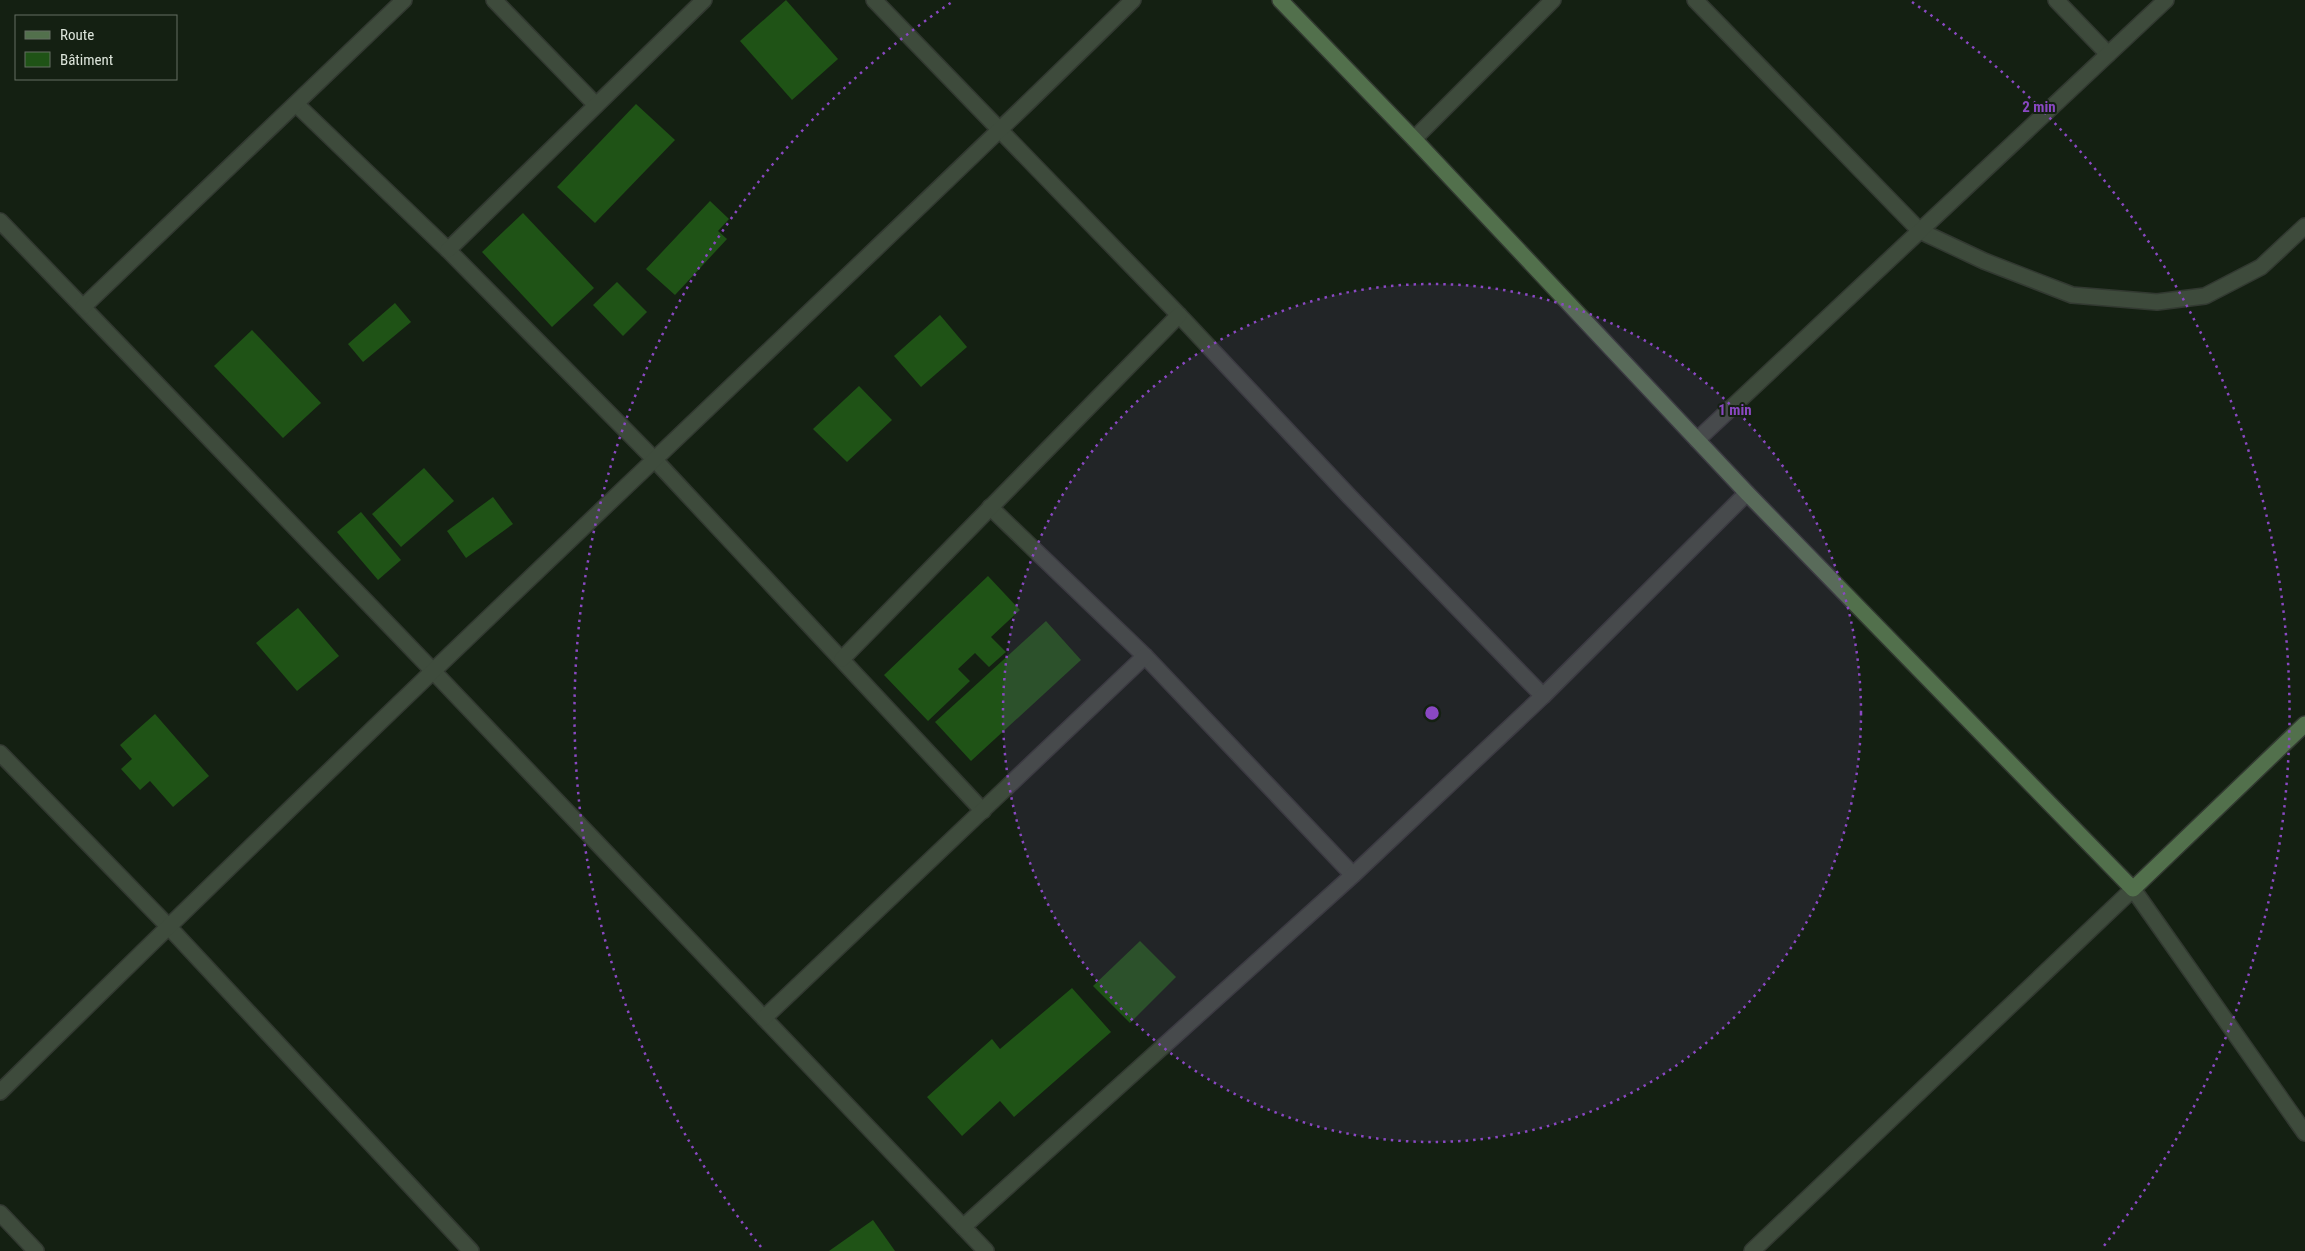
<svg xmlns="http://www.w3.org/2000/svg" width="2305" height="1251" viewBox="0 0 2305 1251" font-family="'Roboto Condensed',sans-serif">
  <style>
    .building { fill: #1f5316 }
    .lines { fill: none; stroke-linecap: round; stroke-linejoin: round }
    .street-casing { stroke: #323931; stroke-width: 18 }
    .secondary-casing { stroke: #323931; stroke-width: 18 }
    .street { stroke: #3e4b3c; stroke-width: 15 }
    .secondary { stroke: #52704c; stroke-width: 15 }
    .ring { fill: none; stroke: #8a48c3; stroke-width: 2.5; stroke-dasharray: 2.5 5 }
    .centre { fill: #8a48c3; stroke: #142012; stroke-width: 2.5 }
    .ring-label { font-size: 15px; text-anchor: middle; font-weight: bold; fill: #8a48c3; stroke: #142012; stroke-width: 4; stroke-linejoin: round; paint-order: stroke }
  </style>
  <rect width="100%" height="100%" fill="#142012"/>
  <g class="building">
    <polygon points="786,0 838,59 792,100 740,41"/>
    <polygon points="636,104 675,140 595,223 557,187"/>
    <polygon points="710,201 729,219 718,231 727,239 675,295 646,269"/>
    <polygon points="523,213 594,288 552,327 482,252"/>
    <polygon points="617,282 647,312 623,336 593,305"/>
    <polygon points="395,303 411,322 363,362 348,344"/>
    <polygon points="940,315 967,347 921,387 894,356"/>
    <polygon points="252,330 321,403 283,438 214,366"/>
    <polygon points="859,386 892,420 847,462 813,429"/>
    <polygon points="424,468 454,501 401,547 372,514"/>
    <polygon points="493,497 513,524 466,558 447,531"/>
    <polygon points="361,512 401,560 378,580 337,532"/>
    <polygon points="988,576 1020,610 991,637 1006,652 989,667 975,653 958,669 970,681 928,721 884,675"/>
    <polygon points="298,608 339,656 297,691 256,643"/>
    <polygon points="1046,621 1081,660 971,761 935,722"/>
    <polygon points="155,714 209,776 173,807 150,781 140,790 121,769 132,759 120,745"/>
    <polygon points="1140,941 1176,977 1130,1023 1093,986"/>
    <polygon points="1072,988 1111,1032 1014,1117 1000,1101 962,1136 927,1097 992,1039 1000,1049"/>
    <polygon points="873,1220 895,1251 829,1251"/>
  </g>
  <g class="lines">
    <defs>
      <g id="street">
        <polyline points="494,0 596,105"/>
        <polyline points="874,0 1179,315 1349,496 1543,696"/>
        <polyline points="1695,0 1920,231 1984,261 2072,295 2157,302 2205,296 2261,267 2305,226"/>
        <polyline points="2056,0 2108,54"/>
        <polyline points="296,104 448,250 654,459 983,811"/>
        <polyline points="1414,139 1553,0"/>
        <polyline points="0,221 433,671 986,1251"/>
        <polyline points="448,250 704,0"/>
        <polyline points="83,307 404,0"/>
        <polyline points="1697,440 2166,0"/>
        <polyline points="990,507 1145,656 1353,875"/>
        <polyline points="842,659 1179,315"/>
        <polyline points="0,753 168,926 471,1251"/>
        <polyline points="764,1018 1145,656"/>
        <path d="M0,1092C216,879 434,669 654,460C814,307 975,156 1133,0"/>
        <polyline points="0,1213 36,1251"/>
        <polyline points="963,1227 1353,875 1543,696 1747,493"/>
        <polyline points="1752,1251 2133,889 2305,1133"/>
      </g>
      <polyline id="secondary" points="1280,0 1414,139 1747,493 2133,889 2305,724"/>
    </defs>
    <use href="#street" class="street-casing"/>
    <use href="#secondary" class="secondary-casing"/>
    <use href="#street" class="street"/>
    <use href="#secondary" class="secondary"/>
  </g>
  <circle cx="1432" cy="713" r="429" fill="#8a48c3" fill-opacity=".12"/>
  <g class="ring">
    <circle cx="1432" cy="713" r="429"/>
    <path d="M761 1247A858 858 0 0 1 952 2M1912 2A858 858 0 0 1 2103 1247"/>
  </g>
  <circle cx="1432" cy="713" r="8" class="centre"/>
  <g class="ring-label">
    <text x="2039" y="112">2 min</text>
    <text x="1735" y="415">1 min</text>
  </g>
  <rect x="15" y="15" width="162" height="65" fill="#142012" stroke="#646e62"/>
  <rect x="25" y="31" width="25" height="8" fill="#52704c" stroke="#646e62"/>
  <text x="60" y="40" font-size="15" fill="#dce4da">Route</text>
  <rect x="25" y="52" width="25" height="15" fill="#1f5316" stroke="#646e62"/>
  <text x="60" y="65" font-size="15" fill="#dce4da">Bâtiment</text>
</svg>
